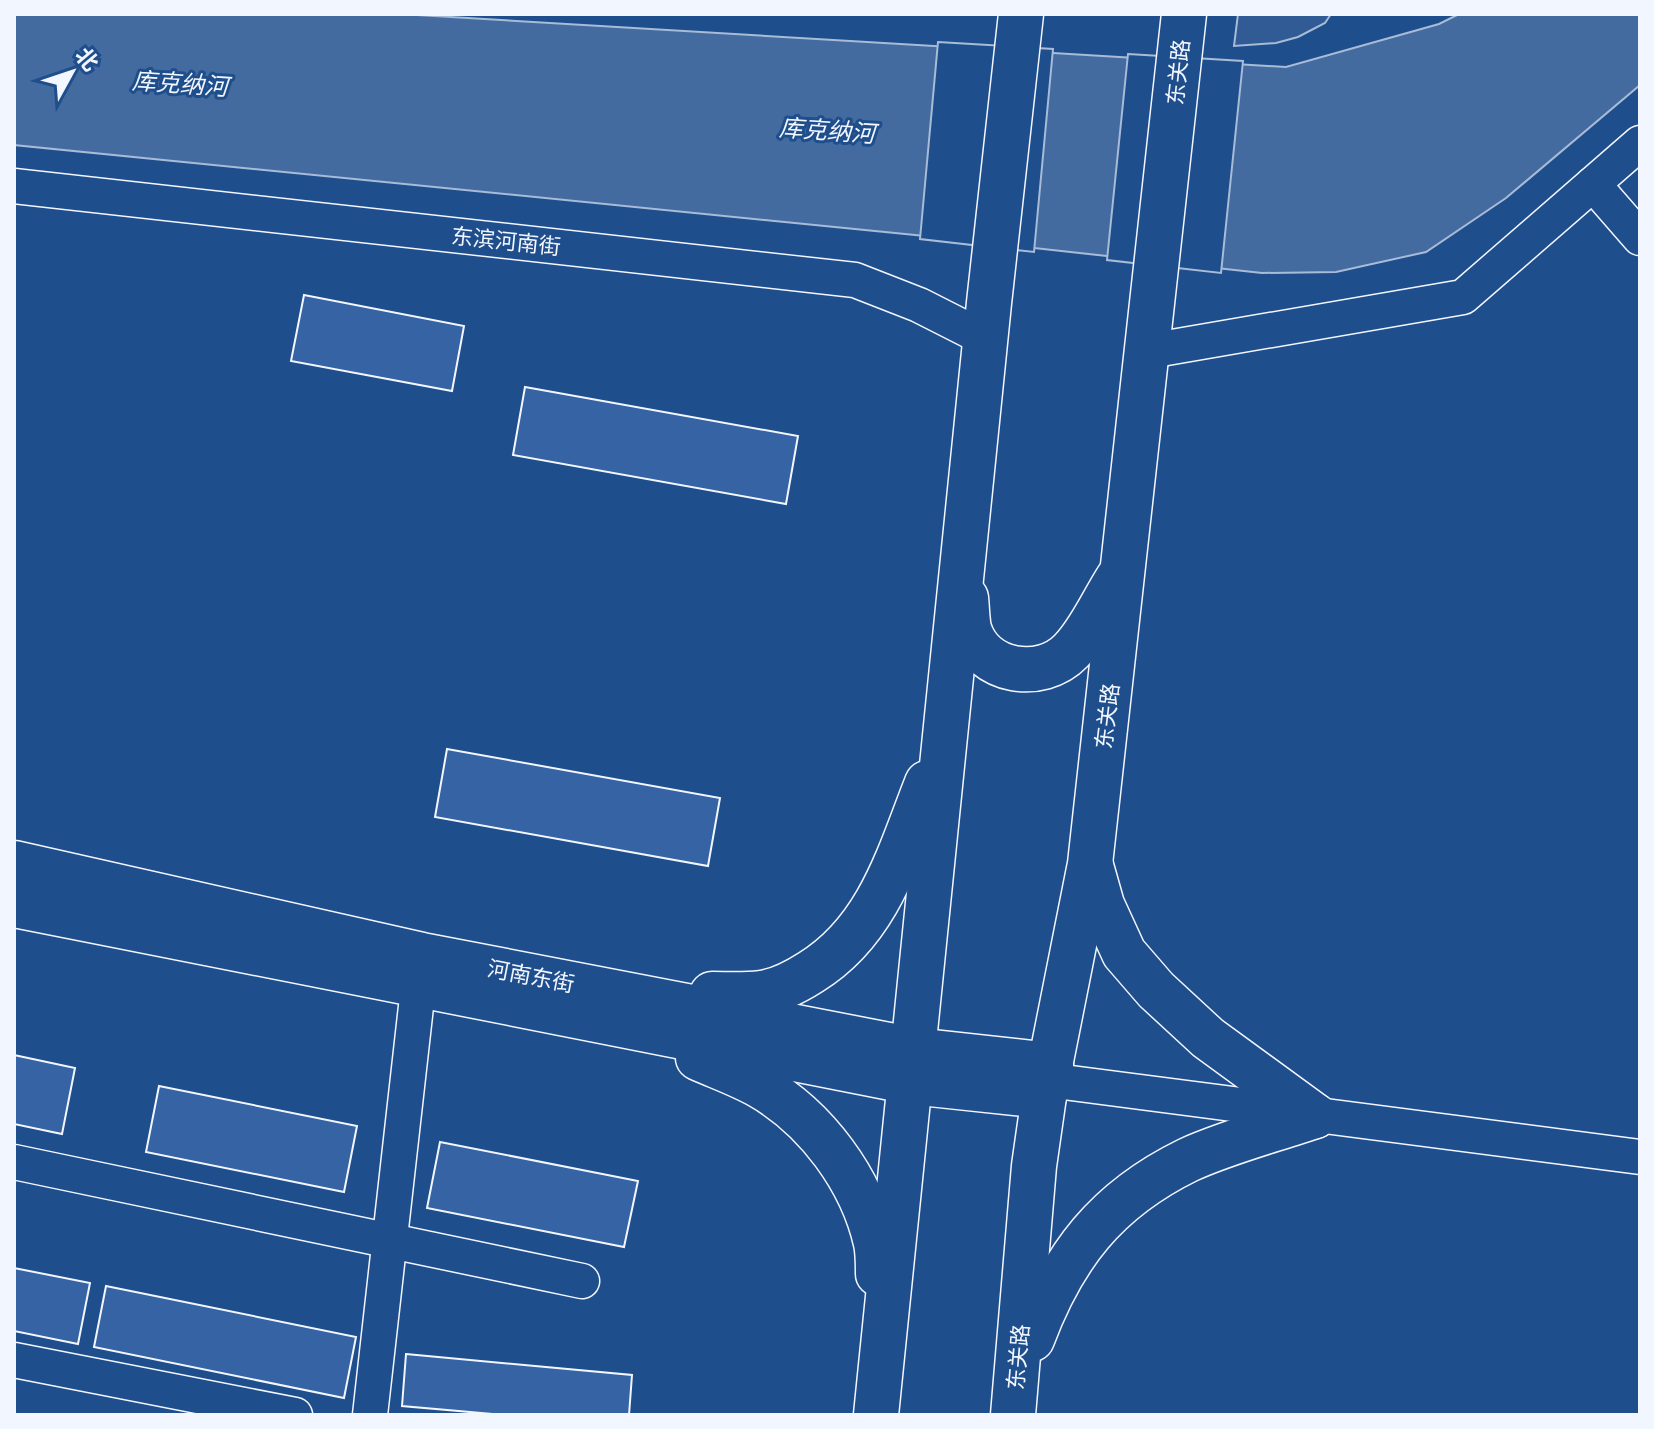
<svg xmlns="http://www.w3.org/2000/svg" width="1654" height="1429" viewBox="0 0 1654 1429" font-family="'Nunito Sans','Noto Sans SC',sans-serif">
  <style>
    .built { fill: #305b95; stroke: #a8bbd7; stroke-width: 2 }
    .water { fill: #446ba0; stroke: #a8bbd7; stroke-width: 2 }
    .pier { fill: #1f4e8c; stroke: #a8bbd7; stroke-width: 2 }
    .building { fill: #3563a3; stroke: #f2f6ff; stroke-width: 2 }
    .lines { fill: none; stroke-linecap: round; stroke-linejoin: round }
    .minor-casing { stroke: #f2f6ff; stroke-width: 37 }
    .major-casing { stroke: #f2f6ff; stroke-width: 47 }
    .minor { stroke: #1f4e8c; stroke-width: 34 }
    .major { stroke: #1f4e8c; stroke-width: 44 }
    .labels { text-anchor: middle; stroke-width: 6; stroke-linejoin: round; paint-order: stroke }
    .street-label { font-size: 22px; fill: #f2f6ff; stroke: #1f4e8c }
    .water-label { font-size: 24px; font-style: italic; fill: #f2f6ff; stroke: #1f4e8c }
  </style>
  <rect width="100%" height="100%" fill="#1f4e8c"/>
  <polygon class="built" points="1238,14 1331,14 1325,23 1298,37 1276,43 1234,46"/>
  <polygon class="water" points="14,14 400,14 1286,67 1439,24 1459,14 1640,14 1640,85 1506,198 1426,252 1336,272 1262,273 915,235 14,145"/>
  <g class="pier">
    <polygon points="938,42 1053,49 1034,252 920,239"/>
    <polygon points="1128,54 1243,61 1221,273 1107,260"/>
  </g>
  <g class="building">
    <polygon points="304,295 464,326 452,391 291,361"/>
    <polygon points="525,387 798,436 786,504 513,455"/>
    <polygon points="447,749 720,798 708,866 435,817"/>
    <polygon points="14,1055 75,1068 62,1134 14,1124"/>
    <polygon points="159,1086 357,1126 344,1192 146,1152"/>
    <polygon points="440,1142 638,1181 624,1247 427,1208"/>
    <polygon points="14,1268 90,1283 78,1344 14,1331"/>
    <polygon points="106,1286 356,1337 344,1398 94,1347"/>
    <polygon points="406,1354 632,1375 629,1415 504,1415 402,1406"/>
  </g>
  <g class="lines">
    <defs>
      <g id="minor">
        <polyline points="1593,184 1640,238"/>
        <polyline points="14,186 855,280 919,305 986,339"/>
        <polyline points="1149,351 1463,297 1640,143"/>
        <polyline points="1048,1080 1640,1157"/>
        <polyline points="14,1162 582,1281"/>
        <polyline points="14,1360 295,1415"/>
        <polyline points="370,1415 421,962"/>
      </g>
      <g id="major">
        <path d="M966,598C967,607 967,619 969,629C982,673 1041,682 1071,651C1090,632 1103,601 1118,578"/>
        <polyline points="14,863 422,955 915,1050 1051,1065"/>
        <polyline points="1091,866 1102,905 1124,953 1156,990 1208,1038 1315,1116"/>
        <polyline points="14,905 911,1082 1044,1096"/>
        <path d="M712,994C728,994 745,995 761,993C778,991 797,981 811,972C879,930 899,854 927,783"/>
        <path d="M698,1058C718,1067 741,1075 760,1086C816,1118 862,1180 876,1243C878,1253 878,1264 878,1274"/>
        <path d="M1032,1339C1063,1256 1106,1200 1188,1160C1227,1142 1274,1130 1315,1116"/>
        <polyline points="876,1415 989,303 1021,14"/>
        <polyline points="1013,1415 1034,1166 1044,1096 1090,864 1184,14"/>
      </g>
    </defs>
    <use href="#minor" class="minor-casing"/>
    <use href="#major" class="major-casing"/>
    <use href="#minor" class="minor"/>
    <use href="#major" class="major"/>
  </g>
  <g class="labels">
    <g class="street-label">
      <text transform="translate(1178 72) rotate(-84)" y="8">东关路</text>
      <text transform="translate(506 241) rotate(6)" y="8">东滨河南街</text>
      <text transform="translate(1107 716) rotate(-83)" y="8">东关路</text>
      <text transform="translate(531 976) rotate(11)" y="8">河南东街</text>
      <text transform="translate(1018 1357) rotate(-85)" y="8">东关路</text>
    </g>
    <g class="water-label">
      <text transform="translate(180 84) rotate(4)" y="8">库克纳河</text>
      <text transform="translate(827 131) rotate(4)" y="8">库克纳河</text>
    </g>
  </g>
  <rect width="1654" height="1429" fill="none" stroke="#f2f6ff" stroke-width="32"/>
  <g transform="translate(72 72) rotate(50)" stroke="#1f4e8c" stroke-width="6" paint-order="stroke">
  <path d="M0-6L14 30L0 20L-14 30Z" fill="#f2f6ff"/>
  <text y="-12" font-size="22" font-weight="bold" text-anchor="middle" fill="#f2f6ff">北</text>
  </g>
</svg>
